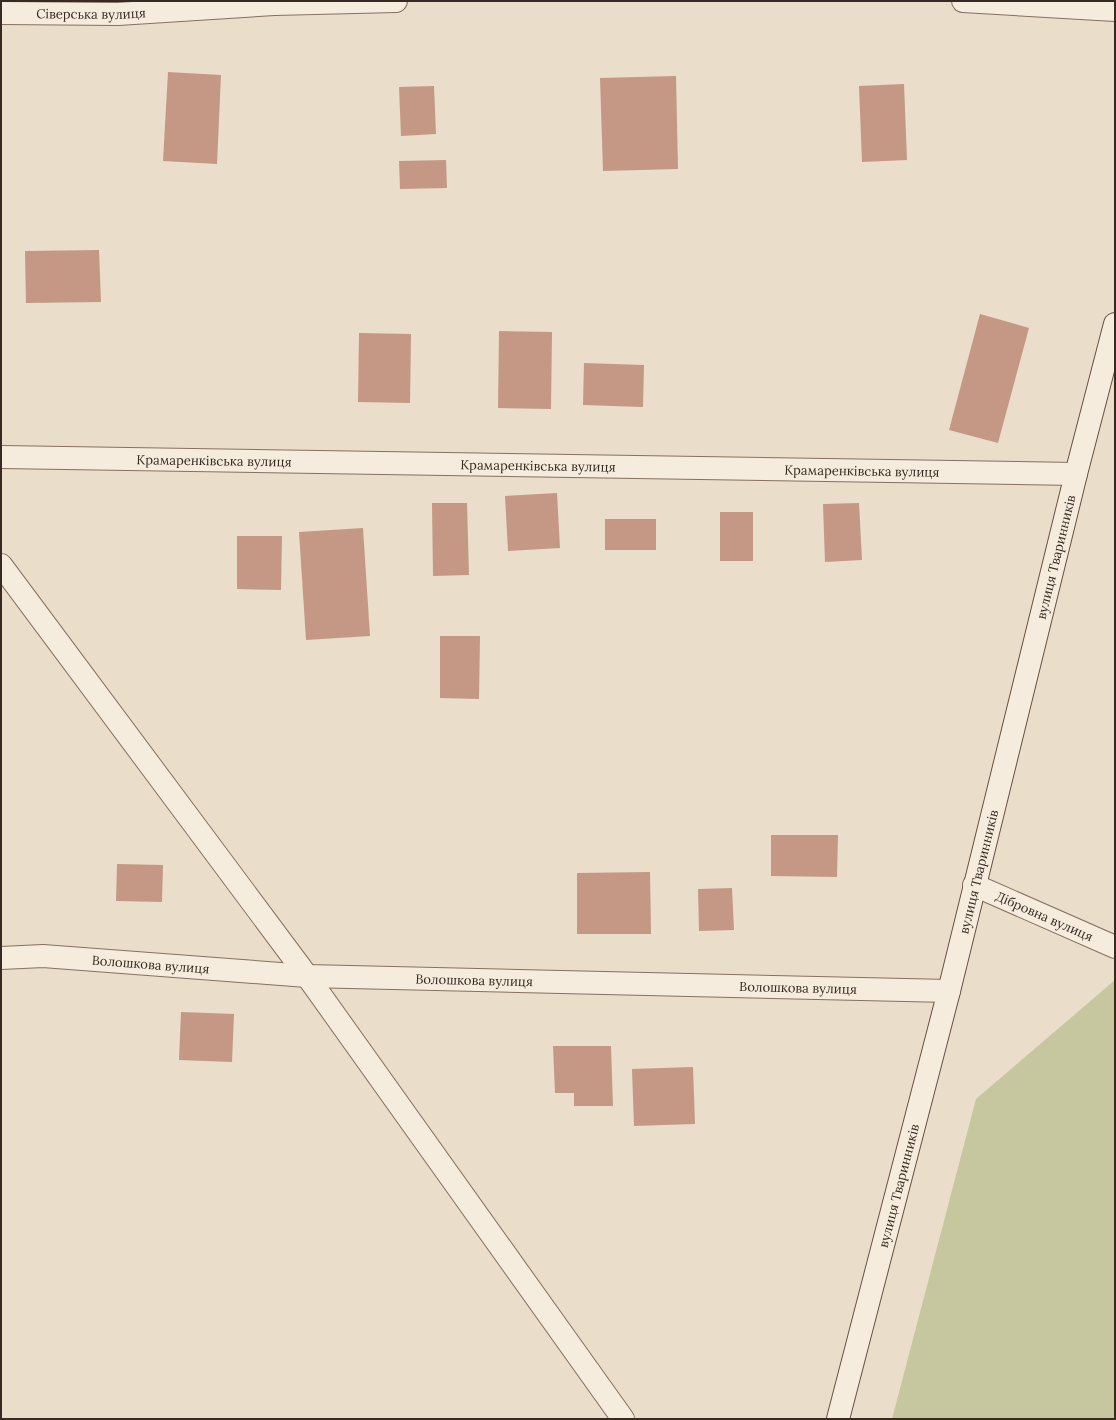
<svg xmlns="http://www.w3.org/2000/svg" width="1116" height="1420" viewBox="0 0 1116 1420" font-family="Lora,serif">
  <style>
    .green { fill: #c7c79f }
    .building { fill: #c49884 }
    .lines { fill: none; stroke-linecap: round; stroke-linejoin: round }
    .minor-casing { stroke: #857060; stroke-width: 24 }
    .tertiary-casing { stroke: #857060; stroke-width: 24 }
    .secondary-casing { stroke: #675243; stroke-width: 24 }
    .minor { stroke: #f6ecdd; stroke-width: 22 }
    .tertiary { stroke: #f6ecdd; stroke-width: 22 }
    .secondary { stroke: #f6ecdd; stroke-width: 22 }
    .labels { text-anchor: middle; stroke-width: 4; stroke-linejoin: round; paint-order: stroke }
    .street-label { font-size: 13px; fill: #372a22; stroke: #f2e9d9 }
  </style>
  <rect width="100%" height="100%" fill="#eaddca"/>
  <polygon class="green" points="1115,980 1115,1419 892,1419 976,1099"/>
  <g class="building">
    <polygon points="168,72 221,75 217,164 163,161"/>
    <polygon points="676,76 678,169 603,171 600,78"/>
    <polygon points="904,84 907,160 862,162 859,86"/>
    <polygon points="434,86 436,134 401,136 399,87"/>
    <polygon points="446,160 447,188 400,189 399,161"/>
    <polygon points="99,250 101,302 26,303 25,251"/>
    <polygon points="980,314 1029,328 998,443 949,430"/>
    <polygon points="499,331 552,332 551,409 498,408"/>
    <polygon points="359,333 411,334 410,403 358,402"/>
    <polygon points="584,363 644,365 643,407 583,405"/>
    <polygon points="557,493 560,548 508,551 505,496"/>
    <polygon points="432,503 467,503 469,575 433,576"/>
    <polygon points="859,503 862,560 825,562 823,504"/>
    <rect x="720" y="512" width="33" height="49"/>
    <rect x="605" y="519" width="51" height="31"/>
    <polygon points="363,528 370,636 306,640 299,532"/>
    <polygon points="237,536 282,536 281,590 237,589"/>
    <polygon points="440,636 480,636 479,699 440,698"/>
    <polygon points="771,835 838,835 837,877 771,876"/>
    <polygon points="117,864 163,865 162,902 116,901"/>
    <polygon points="650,872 651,934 577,934 577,873"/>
    <polygon points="732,888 734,930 699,931 698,889"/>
    <polygon points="181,1012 234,1014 232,1062 179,1060"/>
    <polygon points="553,1046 611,1046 613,1106 574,1106 574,1093 555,1093"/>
    <polygon points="693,1067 695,1124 634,1126 632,1069"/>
  </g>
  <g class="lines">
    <defs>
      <g id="minor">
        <polyline points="963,1 1115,10"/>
        <path id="s1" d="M1,13L118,14L274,4L396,1"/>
        <path id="s2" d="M1,457L1076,474"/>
        <polyline points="1,565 307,976 623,1419"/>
        <path id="s3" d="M1,958L43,956L307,976L949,991"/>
      </g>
      <g id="tertiary">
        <path id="s4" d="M974,885L1115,947"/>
      </g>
      <g id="secondary">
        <path id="s5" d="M838,1419L949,991L1076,474L1115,324"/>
      </g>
    </defs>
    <use href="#minor" class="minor-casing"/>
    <use href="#tertiary" class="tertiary-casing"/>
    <use href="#secondary" class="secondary-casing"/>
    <use href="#minor" class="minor"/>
    <use href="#tertiary" class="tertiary"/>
    <use href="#secondary" class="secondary"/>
  </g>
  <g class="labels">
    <g class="street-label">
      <text dy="5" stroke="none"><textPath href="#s1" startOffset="90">Сіверська вулиця</textPath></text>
      <text dy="5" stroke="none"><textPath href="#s2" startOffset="213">Крамаренківська вулиця</textPath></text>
      <text dy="5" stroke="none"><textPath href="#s2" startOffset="537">Крамаренківська вулиця</textPath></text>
      <text dy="5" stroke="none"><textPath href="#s2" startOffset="861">Крамаренківська вулиця</textPath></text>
      <text dy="5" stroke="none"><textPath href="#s5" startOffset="889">вулиця Тваринників</textPath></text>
      <text dy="5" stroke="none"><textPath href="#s5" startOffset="565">вулиця Тваринників</textPath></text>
      <text dy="5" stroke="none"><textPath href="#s4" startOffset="77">Дібровна вулиця</textPath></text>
      <text dy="5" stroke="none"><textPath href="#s3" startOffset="150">Волошкова вулиця</textPath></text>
      <text dy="5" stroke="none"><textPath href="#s3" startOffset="474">Волошкова вулиця</textPath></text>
      <text dy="5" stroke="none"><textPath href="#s3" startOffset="798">Волошкова вулиця</textPath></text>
      <text dy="5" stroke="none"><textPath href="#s5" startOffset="241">вулиця Тваринників</textPath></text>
    </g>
  </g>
  <rect width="1116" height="1420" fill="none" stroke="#372a22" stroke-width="4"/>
</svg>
